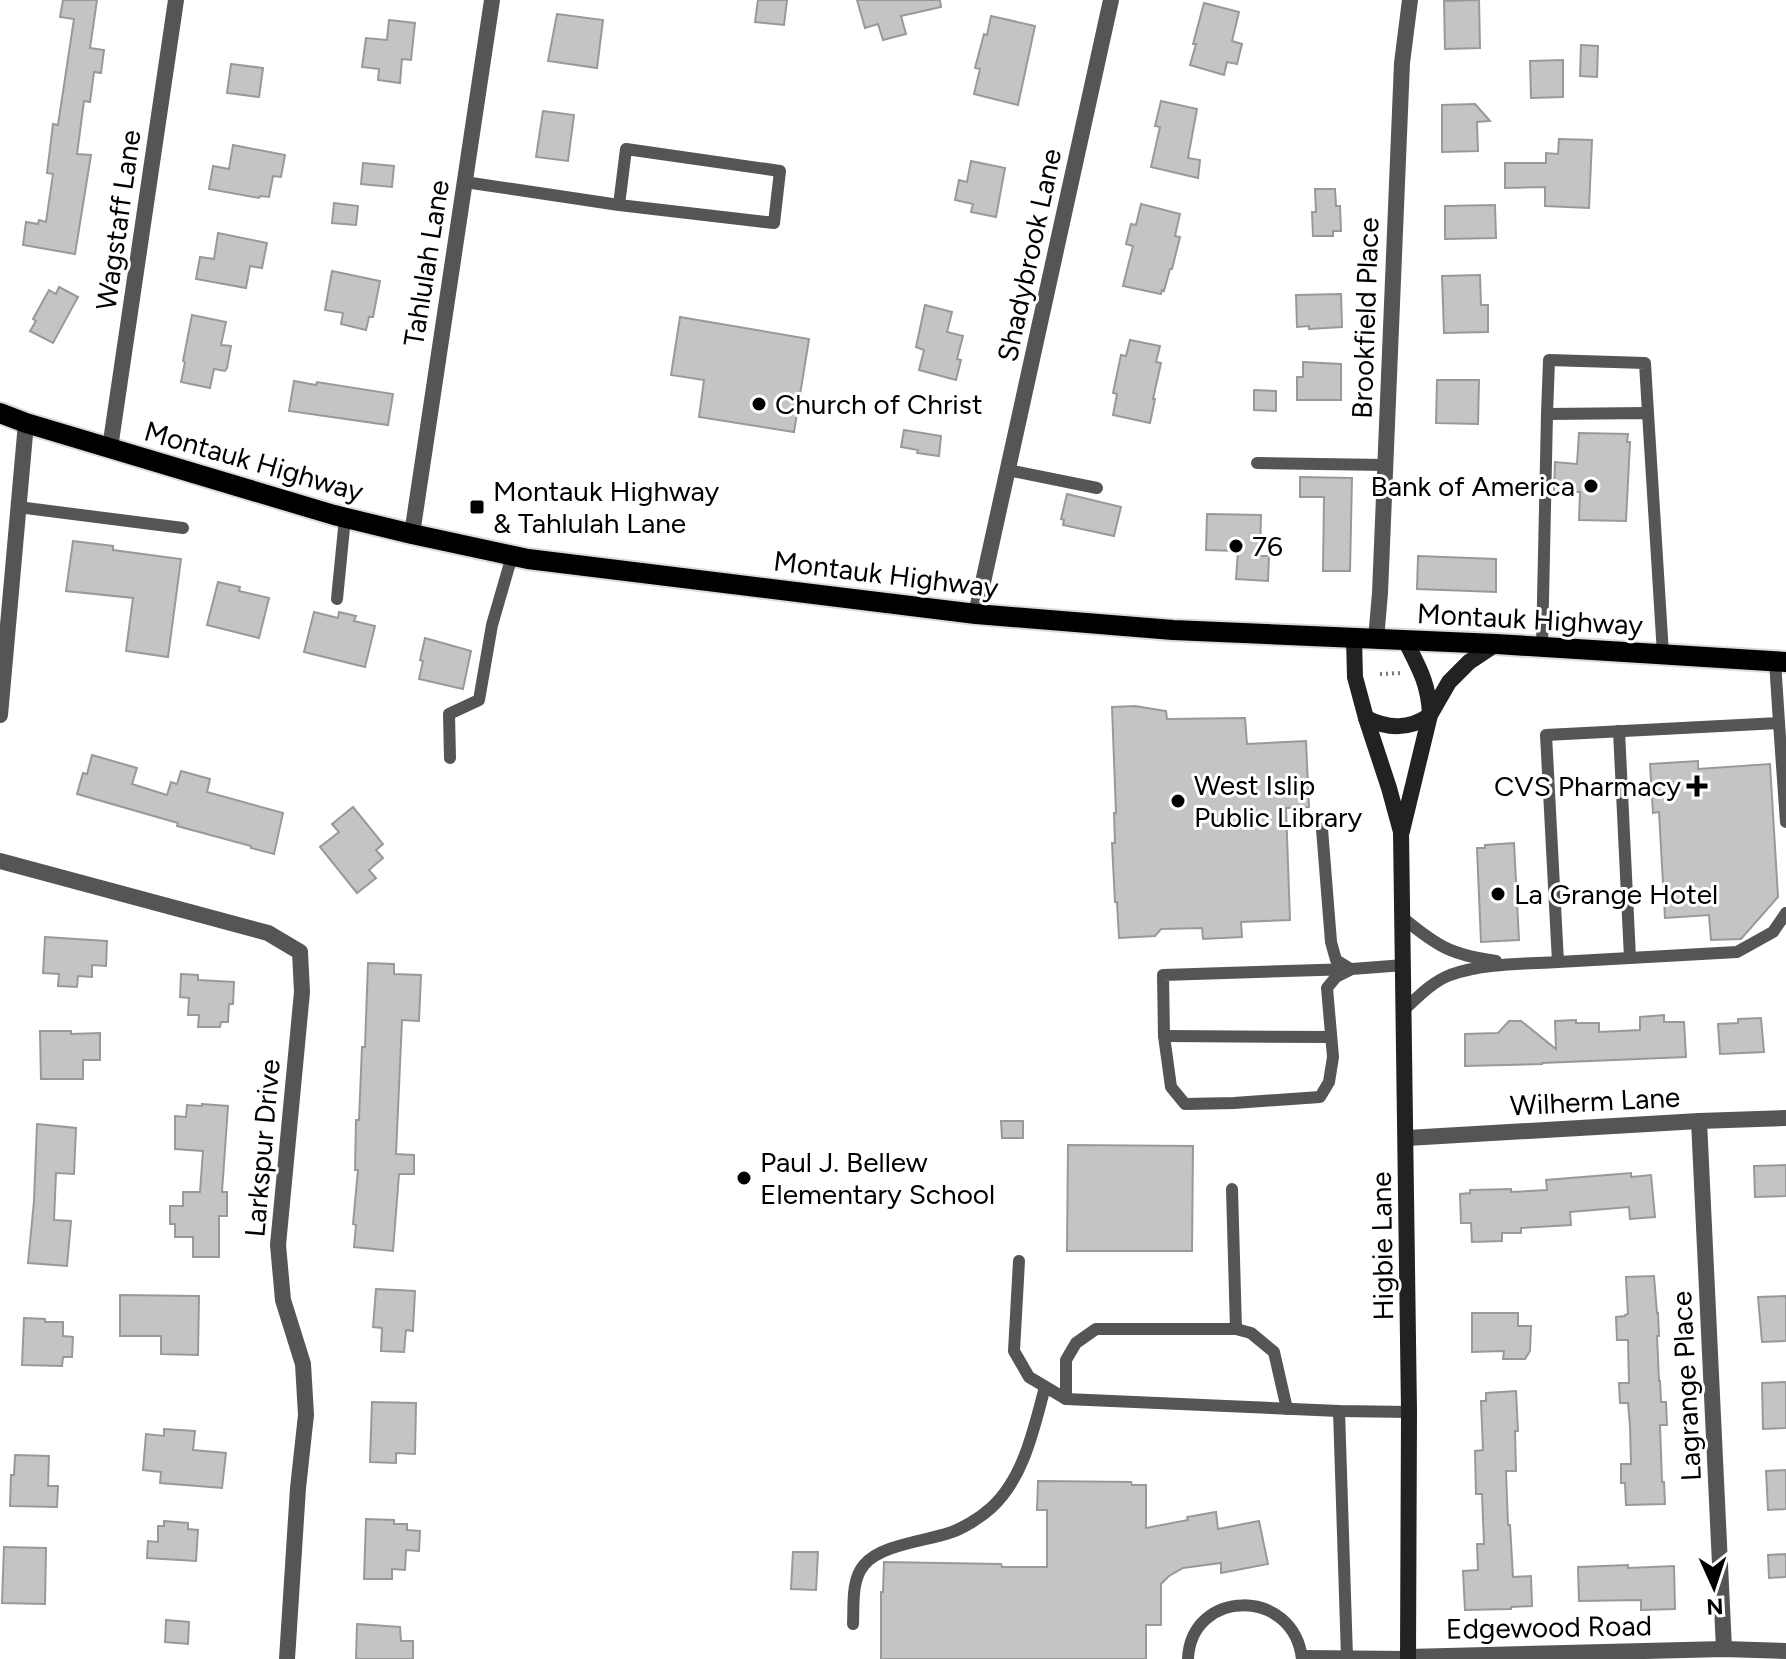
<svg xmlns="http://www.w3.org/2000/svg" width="1786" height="1659" viewBox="0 0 1786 1659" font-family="Figtree,sans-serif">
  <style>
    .building { fill: #c4c4c4; stroke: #999; stroke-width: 2 }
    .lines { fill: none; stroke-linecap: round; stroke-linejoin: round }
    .primary-casing { stroke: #dbdbdb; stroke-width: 24 }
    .path { stroke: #777; stroke-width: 4; stroke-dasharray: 2 4; stroke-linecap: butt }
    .service { stroke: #555; stroke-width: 12 }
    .minor { stroke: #555; stroke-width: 16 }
    .secondary { stroke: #222; stroke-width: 16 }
    .primary { stroke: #000; stroke-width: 20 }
    .poi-dot { fill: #000; stroke: #fff; stroke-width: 3 }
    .labels { text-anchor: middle; stroke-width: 6; stroke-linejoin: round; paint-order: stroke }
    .street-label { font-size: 28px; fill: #000; stroke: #fff }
    .poi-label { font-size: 28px; fill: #000; stroke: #fff; text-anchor: start }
  </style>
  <rect width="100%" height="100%" fill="#fff"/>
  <g class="building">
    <polygon points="63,0 97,0 90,48 104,50 101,73 94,72 90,102 84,101 77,154 91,155 75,254 23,245 26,222 38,224 39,220 46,222 53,174 47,173 53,124 58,125 74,19 60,17"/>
    <polygon points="758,0 787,0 784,25 755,22"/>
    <polygon points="857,0 940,0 941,7 901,16 906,34 883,40 878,24 865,28"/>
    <polygon points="1479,0 1480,48 1445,49 1444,1"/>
    <polygon points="1204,3 1239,12 1232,41 1242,44 1237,64 1227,62 1224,75 1190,65 1196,44 1193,44"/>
    <polygon points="557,14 603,20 597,68 548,61"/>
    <polygon points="991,16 1035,26 1018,105 974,94 980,69 975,68 984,34 987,35"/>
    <polygon points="389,20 415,23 411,60 402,59 400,83 378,80 379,69 362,67 366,38 387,40"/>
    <polygon points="1581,45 1598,46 1597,77 1580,76"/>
    <polygon points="1563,60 1563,97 1531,98 1530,61"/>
    <polygon points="231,64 263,68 259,97 227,93"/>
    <polygon points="1161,101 1197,109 1188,158 1200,160 1198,178 1151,167 1160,127 1155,126"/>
    <polygon points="1475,104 1490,121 1477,122 1478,151 1442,152 1442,105"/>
    <polygon points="543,111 574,115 568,161 536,157"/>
    <polygon points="1559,139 1592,140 1589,208 1545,206 1545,187 1505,188 1505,163 1546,163 1546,153 1558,154"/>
    <polygon points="233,145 285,155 281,177 273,176 269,197 260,196 259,198 209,189 213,166 229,169"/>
    <polygon points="971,161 1005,168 996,217 971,212 973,204 955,200 959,180 967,182"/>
    <polygon points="363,163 394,166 392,187 361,184"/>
    <polygon points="1315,189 1335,189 1336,206 1340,206 1341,231 1333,231 1333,236 1313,236 1312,212 1316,212"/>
    <polygon points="334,203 358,206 356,225 332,223"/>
    <polygon points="1141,204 1180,214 1175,236 1180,237 1172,269 1170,269 1164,291 1162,290 1161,294 1123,286 1133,246 1126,244 1131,224 1136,225"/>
    <polygon points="1495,205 1496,238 1445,239 1445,206"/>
    <polygon points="218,233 267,243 262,268 250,266 246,288 196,279 200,257 214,259"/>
    <polygon points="332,271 380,281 373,317 369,317 366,330 341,324 343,313 325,310"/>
    <polygon points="1480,275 1481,305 1488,305 1488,332 1444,333 1442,276"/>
    <polygon points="59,287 78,297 53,343 30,331 36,321 33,319 49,290 56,294"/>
    <polygon points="1341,294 1342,327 1309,329 1309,326 1297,327 1296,295"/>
    <polygon points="925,305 952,312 947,332 963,336 957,359 961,360 956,380 919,370 924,350 916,347"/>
    <polygon points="192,315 226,322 221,345 231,346 227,368 225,371 214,369 210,388 181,382 185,362 183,361"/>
    <polygon points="680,317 809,339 794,432 699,417 704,380 671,375"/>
    <polygon points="1130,340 1160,346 1156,362 1161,363 1153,399 1155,399 1150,423 1113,415 1117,394 1113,393 1121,355 1126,356"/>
    <polygon points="1303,362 1341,364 1341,400 1297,400 1297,377 1303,377"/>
    <polygon points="1437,380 1479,380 1478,424 1436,423"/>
    <polygon points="294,381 316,385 317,382 393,394 388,425 289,411"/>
    <polygon points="1254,390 1276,391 1276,411 1254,410"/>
    <polygon points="904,430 941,436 939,456 917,453 918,450 901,447"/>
    <polygon points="1579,433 1628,434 1627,442 1630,442 1626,521 1579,520 1580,492 1554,491 1555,462 1577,464"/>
    <polygon points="1300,477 1352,478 1350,571 1323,571 1324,497 1300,497"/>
    <polygon points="1067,494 1121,507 1114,536 1063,525 1064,520 1061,519"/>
    <polygon points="1207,514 1261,515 1260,556 1269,556 1268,581 1236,579 1238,551 1206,550"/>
    <polygon points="73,541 113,546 113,550 181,559 168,657 126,651 133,598 66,591"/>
    <polygon points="1418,556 1496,559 1496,592 1417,589"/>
    <polygon points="218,582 240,587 239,591 269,598 259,638 207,625"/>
    <polygon points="314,612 338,618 339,612 356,616 354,621 375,626 365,667 304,652"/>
    <polygon points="425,638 471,651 463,689 419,679 423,661 420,660"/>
    <polygon points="1135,706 1166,711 1167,719 1245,718 1247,744 1306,741 1309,807 1286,808 1290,920 1241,922 1242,937 1203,939 1202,928 1161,929 1155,936 1119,938 1117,902 1115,902 1112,843 1115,843 1114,813 1116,813 1112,707"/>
    <polygon points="92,755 137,768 132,784 167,795 171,782 177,784 181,771 210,779 207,792 283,813 274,854 251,848 251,846 177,826 178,823 77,794 83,773 87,774"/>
    <polygon points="1698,761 1698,769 1770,764 1778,897 1741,939 1711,940 1709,915 1665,918 1659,812 1653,813 1650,764"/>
    <polygon points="353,807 383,844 376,850 383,858 369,870 376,878 357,893 320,847 339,832 332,824"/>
    <polygon points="1514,843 1519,940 1481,942 1477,848 1485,848 1485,845"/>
    <polygon points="45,937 107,941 106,966 92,965 92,977 78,976 77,987 58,986 59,974 43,973"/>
    <polygon points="368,963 394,964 394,974 421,975 419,1021 402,1020 396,1154 414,1155 414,1174 399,1174 393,1251 354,1247 356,1225 353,1224 358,1170 355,1170 356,1120 359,1120 362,1047 365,1047"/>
    <polygon points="181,974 198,975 198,980 234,982 233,1004 229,1004 228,1022 221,1022 220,1027 198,1027 199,1015 188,1015 189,998 180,997"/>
    <polygon points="1664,1015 1664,1022 1684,1022 1686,1057 1542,1063 1542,1064 1465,1066 1465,1034 1498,1033 1509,1021 1521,1021 1556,1049 1555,1021 1576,1020 1576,1023 1599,1023 1599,1032 1640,1030 1640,1017"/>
    <polygon points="1761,1018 1764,1052 1720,1054 1718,1024 1738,1023 1738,1019"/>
    <polygon points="40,1031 71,1031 71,1034 100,1033 100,1060 83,1060 83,1079 41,1079"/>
    <polygon points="202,1104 228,1106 222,1192 227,1192 227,1216 219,1216 219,1257 193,1257 193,1237 175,1237 175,1224 170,1224 170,1206 183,1206 183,1192 200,1192 203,1151 175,1149 175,1116 186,1117 187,1105 202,1106"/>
    <polygon points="1001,1121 1023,1121 1023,1138 1002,1138"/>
    <polygon points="37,1124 76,1128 74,1174 56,1173 54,1220 71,1221 67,1266 28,1263 34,1201"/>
    <polygon points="1068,1145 1193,1146 1192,1251 1067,1251"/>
    <polygon points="1786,1165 1786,1196 1755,1197 1754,1166"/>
    <polygon points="1631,1173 1631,1177 1651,1175 1655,1217 1630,1219 1629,1207 1570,1212 1571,1225 1521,1228 1521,1233 1502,1233 1502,1241 1472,1242 1471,1223 1461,1223 1460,1194 1470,1193 1470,1190 1511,1189 1511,1192 1547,1190 1546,1180"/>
    <polygon points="1654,1276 1657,1313 1658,1313 1659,1336 1657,1336 1659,1381 1660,1381 1661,1402 1666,1402 1667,1425 1660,1425 1662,1482 1664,1482 1665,1504 1626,1505 1625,1483 1621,1483 1621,1464 1631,1464 1630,1426 1628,1403 1620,1403 1619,1383 1629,1383 1628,1340 1617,1340 1616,1317 1625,1316 1625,1315 1628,1314 1626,1277"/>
    <polygon points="376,1289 415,1291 413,1331 406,1330 404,1352 381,1351 382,1328 373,1327"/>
    <polygon points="120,1295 199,1296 198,1355 161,1354 161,1336 120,1336"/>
    <polygon points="1786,1296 1786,1341 1762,1342 1758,1297"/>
    <polygon points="1472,1313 1518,1313 1518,1326 1531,1326 1530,1351 1525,1359 1503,1359 1504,1351 1472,1352"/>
    <polygon points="24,1318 45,1319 45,1322 63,1322 63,1336 73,1337 72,1357 63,1357 62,1366 22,1365"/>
    <polygon points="1786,1382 1786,1428 1763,1429 1762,1383"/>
    <polygon points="1516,1391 1518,1431 1515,1431 1516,1471 1506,1471 1508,1525 1510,1525 1513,1577 1531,1576 1532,1606 1511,1607 1511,1609 1465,1610 1463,1571 1478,1570 1477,1544 1484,1544 1482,1494 1476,1494 1475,1451 1483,1450 1481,1401 1486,1401 1486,1393"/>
    <polygon points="372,1402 416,1403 415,1454 396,1453 396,1463 370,1462"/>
    <polygon points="164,1429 195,1431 193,1450 226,1453 222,1488 160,1483 161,1472 143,1470 146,1434 164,1436"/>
    <polygon points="15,1455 49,1456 48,1486 58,1486 57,1507 10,1506 11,1475 14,1475"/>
    <polygon points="1786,1470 1786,1509 1768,1510 1766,1471"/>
    <polygon points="1038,1481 1131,1482 1132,1485 1146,1485 1146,1528 1188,1520 1187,1517 1216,1512 1218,1529 1259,1521 1268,1564 1221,1573 1221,1563 1183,1568 1169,1576 1161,1584 1161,1625 1146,1625 1146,1659 881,1659 881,1592 883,1592 884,1562 1001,1564 1002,1567 1047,1567 1047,1510 1037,1510"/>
    <polygon points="366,1519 394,1520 394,1524 407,1524 407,1530 420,1531 419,1551 406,1550 405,1570 392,1569 392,1579 364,1579"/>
    <polygon points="164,1521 188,1523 188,1529 198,1530 196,1561 147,1558 148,1541 158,1542 158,1526 164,1526"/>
    <polygon points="4,1547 46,1548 45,1604 2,1603"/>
    <polygon points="793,1552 818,1552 816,1590 791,1589"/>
    <polygon points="1786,1554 1786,1577 1769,1578 1768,1555"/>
    <polygon points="1628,1565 1628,1568 1674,1566 1675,1609 1641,1610 1641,1600 1579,1601 1578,1567"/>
    <polygon points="166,1620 189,1622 188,1644 165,1642"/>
    <polygon points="357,1624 400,1627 401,1641 413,1641 413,1659 356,1659"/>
  </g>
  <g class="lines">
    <defs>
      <polyline id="primary" points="0,413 26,423 334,515 412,534 528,559 976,614 1173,630 1496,644 1786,662"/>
    </defs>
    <use href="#primary" class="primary-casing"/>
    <polyline class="path" points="1380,674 1402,673"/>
    <g class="service">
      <polyline points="465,182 619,205 774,223 780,171 626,149 619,205"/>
      <polyline points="1547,414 1549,360 1645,363 1648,413"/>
      <polyline points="1257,463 1385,465"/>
      <polyline points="1008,470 1097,488"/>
      <polyline points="18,507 183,528"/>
      <polyline points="337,599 345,518"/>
      <polyline points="1542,647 1547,414 1648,413 1663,654"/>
      <polyline points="1775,661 1779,723 1546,735 1558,962 1737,952 1773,932 1786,913"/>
      <polyline points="1779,723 1786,822"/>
      <polyline points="1619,731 1630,958"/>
      <polyline points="450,758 449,714 479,700 492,625 512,556"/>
      <polyline points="1322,829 1331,942 1336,960 1349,968"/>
      <path d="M1403,918C1437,946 1451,955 1496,961"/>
      <polyline points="1352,969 1336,977 1327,988 1333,1057 1329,1082 1320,1097 1234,1103 1185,1104 1171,1087 1164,1036 1163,975 1352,969 1404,965"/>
      <path d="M1404,1010C1418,997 1432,982 1450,975C1484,963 1523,964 1558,962"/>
      <polyline points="1164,1036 1331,1037"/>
      <polyline points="1232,1189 1236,1329"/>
      <polyline points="1019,1261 1014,1351 1029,1377 1066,1399 1339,1411 1409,1412"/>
      <polyline points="1066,1399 1066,1360 1076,1343 1096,1329 1236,1329 1251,1333 1274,1352 1287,1409"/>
      <polyline points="1339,1411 1347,1657"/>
      <path d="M853,1624C854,1606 851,1580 864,1565C880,1545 925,1541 949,1533C962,1529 980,1518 991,1508C1024,1478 1034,1428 1045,1387"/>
      <polyline points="1303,1656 1408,1657"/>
      <path d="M1188,1659C1191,1588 1294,1587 1302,1659"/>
    </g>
    <g class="minor">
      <polyline points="110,448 176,0"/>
      <polyline points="412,534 492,0"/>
      <polyline points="976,614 1111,0"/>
      <polyline points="1376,639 1380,593 1402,63 1410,0"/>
      <polyline points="0,715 26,423"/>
      <polyline points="0,861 268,933 300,952 302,992 278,1245 283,1300 303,1364 306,1415 298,1488 287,1659"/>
      <polyline points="1699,1121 1724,1649"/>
      <polyline points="1407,1138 1699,1121 1786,1118"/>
      <polyline points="1408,1657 1724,1649 1786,1651"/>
    </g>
    <g class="secondary">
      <polyline points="1354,639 1355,677 1366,718 1389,788 1401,832 1409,1412 1408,1659"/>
      <path d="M1405,640C1419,668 1428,682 1430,713"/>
      <path d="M1366,718C1388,729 1409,730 1430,715"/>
      <polyline points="1402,831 1430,715 1449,682 1469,662 1496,644"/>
    </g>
    <use href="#primary" class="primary"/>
  </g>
  <g class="poi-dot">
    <circle cx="759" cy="404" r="8"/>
    <circle cx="1591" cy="486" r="8"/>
    <rect x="469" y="499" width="16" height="16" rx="4"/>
    <circle cx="1236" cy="546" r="8"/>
    <path d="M1693 774h8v8h8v8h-8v8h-8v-8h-8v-8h8z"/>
    <circle cx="1178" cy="801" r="8"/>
    <circle cx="1498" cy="894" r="8"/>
    <circle cx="744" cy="1178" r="8"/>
  </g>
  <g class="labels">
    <g class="street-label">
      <text transform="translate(118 220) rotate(-82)" y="10">Wagstaff Lane</text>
      <text transform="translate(1029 255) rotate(-78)" y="10">Shadybrook Lane</text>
      <text transform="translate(426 263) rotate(-81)" y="10">Tahlulah Lane</text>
      <text transform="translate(1365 318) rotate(-88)" y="10">Brookfield Place</text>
      <text transform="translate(254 461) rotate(16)" y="10">Montauk Highway</text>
      <text transform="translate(886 574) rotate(7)" y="10">Montauk Highway</text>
      <text transform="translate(1530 619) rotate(3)" y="10">Montauk Highway</text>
      <text transform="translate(1595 1101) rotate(-3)" y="10">Wilherm Lane</text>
      <text transform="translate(262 1148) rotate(-85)" y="10">Larkspur Drive</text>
      <text transform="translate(1382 1246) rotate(-91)" y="10">Higbie Lane</text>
      <text transform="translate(1686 1386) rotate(-93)" y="10">Lagrange Place</text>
      <text transform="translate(1549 1627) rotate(-1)" y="10">Edgewood Road</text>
    </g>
    <g class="poi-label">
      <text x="775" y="414">Church of Christ</text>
      <text x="1575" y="496" text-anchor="end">Bank of America</text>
      <text x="493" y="501">Montauk Highway<tspan x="493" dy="32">&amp; Tahlulah Lane</tspan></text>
      <text x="1252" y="556">76</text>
      <text x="1194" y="795">West Islip<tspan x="1194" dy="32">Public Library</tspan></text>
      <text x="1681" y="796" text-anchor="end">CVS Pharmacy</text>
      <text x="1514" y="904">La Grange Hotel</text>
      <text x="760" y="1172">Paul J. Bellew<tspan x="760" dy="32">Elementary School</tspan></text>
    </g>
  </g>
  <g transform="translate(1714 1587) rotate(177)" stroke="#ffffff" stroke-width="6" paint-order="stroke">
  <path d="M0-6L14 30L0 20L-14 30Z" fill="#000000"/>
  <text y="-12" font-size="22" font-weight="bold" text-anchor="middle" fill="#000000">N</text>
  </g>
</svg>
